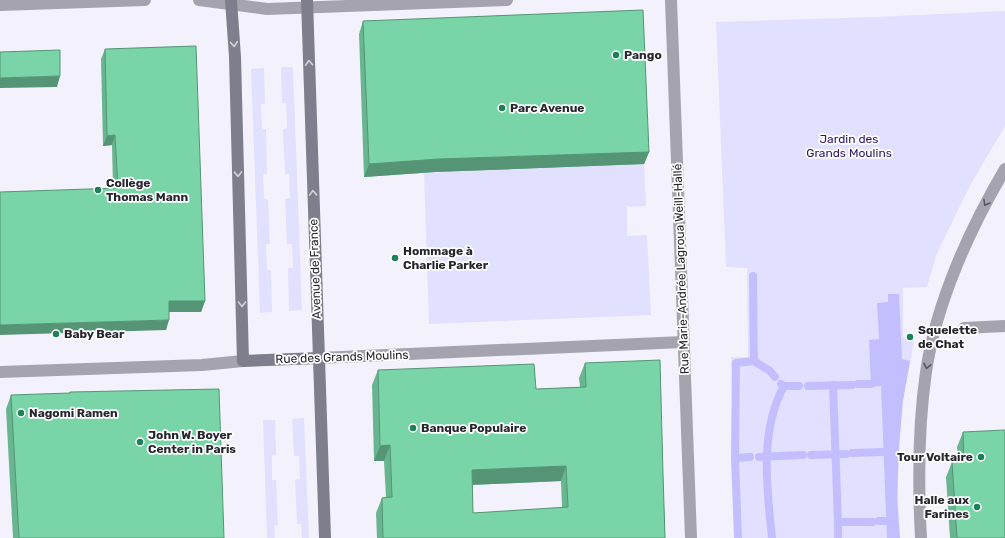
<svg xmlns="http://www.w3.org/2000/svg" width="1005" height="538" viewBox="0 0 1005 538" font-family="Rubik,sans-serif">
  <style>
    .green { fill: #e1e0fe }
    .water { fill: #c3bffe }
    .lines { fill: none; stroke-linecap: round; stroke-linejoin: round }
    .stream { stroke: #c3bffe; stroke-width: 8 }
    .street { stroke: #a5a4ae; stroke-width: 12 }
    .secondary { stroke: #7f7e8d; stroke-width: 12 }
    .wall { fill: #68b690; fill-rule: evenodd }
    .shaded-wall { fill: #559475 }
    .building { fill: #79d4a7; stroke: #559475; fill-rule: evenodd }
    .oneway { stroke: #d2d2d7 }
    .oneway2 { stroke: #595862 }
    .poi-dot { fill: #1e8058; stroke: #fff; stroke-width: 1.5 }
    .labels { text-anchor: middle; stroke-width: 3.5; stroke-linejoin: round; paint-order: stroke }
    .poi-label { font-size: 12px; font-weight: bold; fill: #26262f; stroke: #fff; text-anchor: start }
    .park-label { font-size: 12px; fill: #2e156d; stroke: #fff }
    .street-label { font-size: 12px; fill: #26262f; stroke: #fff }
  </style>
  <rect width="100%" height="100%" fill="#f3f2fc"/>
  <g class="green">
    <path d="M1005,11V126L972,182L954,218L936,256L927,287L903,288V337L914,338C912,359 906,380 903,401C897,447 897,492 900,538H735L731,357H748L747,268L726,267L716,22L875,17Z"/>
    <polygon points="281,67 293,67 302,310 289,311 288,268 293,268 292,244 287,244 285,199 290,198 289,174 285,174 283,129 287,128 286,103 282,103"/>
    <polygon points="264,68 265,104 261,104 262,129 266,129 267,174 263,174 264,199 268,200 270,244 266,244 267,270 271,270 272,312 260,313 251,69"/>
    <polygon points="644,164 646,206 627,207 627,236 647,235 651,315 429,324 424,173"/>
    <polygon points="304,418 309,538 302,538 301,524 297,524 295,480 300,479 299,456 294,456 292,419"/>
    <polygon points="263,420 275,420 276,455 272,456 272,480 276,480 278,525 274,526 275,538 267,538"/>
  </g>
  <polygon class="water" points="888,294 899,294 902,359 910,361 903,401 899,447 897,499 900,538 887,538 881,386 871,387 869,340 879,339 877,303 888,302"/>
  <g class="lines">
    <g class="stream">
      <polyline points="753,276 754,361 770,371 775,377"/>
      <polyline points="781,384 784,386 799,386"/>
      <polyline points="858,384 871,384"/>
      <polyline points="833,385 838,522 873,522"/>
      <polyline points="808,386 852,385"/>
      <polyline points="852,453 884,452"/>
      <polyline points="811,455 846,454"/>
      <polyline points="759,457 803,455"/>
      <polyline points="735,458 750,457"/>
      <polyline points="879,521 887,521"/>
      <polyline points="738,538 735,458 736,363 754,361"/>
      <path d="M772,538C767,489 759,431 784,386"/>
      <polyline points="838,538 838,522"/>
    </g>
    <g class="street">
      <polyline points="199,0 267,9 507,0"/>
      <polyline points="671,0 691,538"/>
      <polyline points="0,5 145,0"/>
      <polyline points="964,328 1005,326"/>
      <polyline points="319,358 683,342"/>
      <polyline points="0,372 202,365 243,361"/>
      <path d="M921,538C918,482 918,427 926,372C936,303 970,228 1005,169"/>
    </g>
    <g class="secondary">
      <polyline points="231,0 235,57 243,361 319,358"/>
      <polyline points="307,0 325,538"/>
    </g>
  </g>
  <g class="wall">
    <polygon points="363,21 649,152 644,164 435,172 364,177 359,34"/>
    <polygon points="105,49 205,301 201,312 169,312 166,330 113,188 112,145 103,146 101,59"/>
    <path d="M585,363L663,474L665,538H377L376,513L382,498L386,497L384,461H374L372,385L378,370L536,389L580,387L579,378ZM561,481L562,508L473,513L472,485Z"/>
    <polygon points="11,395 224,538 13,538 6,409"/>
    <polygon points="963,432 1005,538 950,538 946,477 952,462 958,461 957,447"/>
  </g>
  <g class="shaded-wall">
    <polygon points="60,76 57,87 0,88 0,78"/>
    <polygon points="115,135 112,145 103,146 107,136"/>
    <polygon points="649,152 644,164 435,172 364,177 369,164 439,159"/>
    <polygon points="169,301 205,301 201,312 165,312"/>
    <polygon points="169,320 166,330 0,335 0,325"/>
    <polygon points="390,445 384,461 374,461 380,446"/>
    <polygon points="566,466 561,481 466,485 472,470"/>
  </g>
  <g class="building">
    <polygon points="643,10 649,152 439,159 369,164 363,21"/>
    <polygon points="196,46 205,301 169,301 169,320 0,325 0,192 118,188 115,135 107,136 105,49"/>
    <polygon points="60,50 60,76 0,78 0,52"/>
    <path d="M660,360L663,474L665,538H383L382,498L392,497L390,445L380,446L378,370L534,364L536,389L586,387L585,363ZM566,466L568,507L473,513L472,470Z"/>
    <polygon points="219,389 224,538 19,538 11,395 70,393 70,392"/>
    <polygon points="1005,430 1005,538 957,538 952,462 964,461 963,432"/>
  </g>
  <defs><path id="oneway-chevron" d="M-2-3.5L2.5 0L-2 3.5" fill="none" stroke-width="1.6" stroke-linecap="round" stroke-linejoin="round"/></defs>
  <g class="oneway">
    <use href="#oneway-chevron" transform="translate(234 44) rotate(86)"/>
    <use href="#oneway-chevron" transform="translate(309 63) rotate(-93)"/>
    <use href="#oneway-chevron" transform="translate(238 174) rotate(88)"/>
    <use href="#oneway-chevron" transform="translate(313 193) rotate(-92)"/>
    <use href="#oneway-chevron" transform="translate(242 304) rotate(89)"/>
  </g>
  <g class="oneway2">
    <use href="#oneway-chevron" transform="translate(986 203) rotate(120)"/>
    <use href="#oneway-chevron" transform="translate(927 366) rotate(102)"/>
  </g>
  <g class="poi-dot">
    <circle cx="616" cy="55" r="4"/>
    <circle cx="502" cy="108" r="4"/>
    <circle cx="98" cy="190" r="4"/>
    <circle cx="395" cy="258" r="4"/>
    <circle cx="56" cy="334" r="4"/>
    <circle cx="910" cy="337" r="4"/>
    <circle cx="21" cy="413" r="4"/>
    <circle cx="413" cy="428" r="4"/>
    <circle cx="140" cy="442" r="4"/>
    <circle cx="981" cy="457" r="4"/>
    <circle cx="977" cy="507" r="4"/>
  </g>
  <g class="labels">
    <g class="poi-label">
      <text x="624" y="59">Pango</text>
      <text x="510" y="112">Parc Avenue</text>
      <text x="106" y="187">Collège<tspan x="106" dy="14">Thomas Mann</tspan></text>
      <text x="403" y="255">Hommage à<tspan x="403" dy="14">Charlie Parker</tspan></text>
      <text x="918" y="334">Squelette<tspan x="918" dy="14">de Chat</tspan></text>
      <text x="64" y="338">Baby Bear</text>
      <text x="29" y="417">Nagomi Ramen</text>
      <text x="421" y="432">Banque Populaire</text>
      <text x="148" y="439">John W. Boyer<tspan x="148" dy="14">Center in Paris</tspan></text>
      <text x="973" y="461" text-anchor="end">Tour Voltaire</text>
      <text x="969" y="504" text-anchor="end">Halle aux<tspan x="969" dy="14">Farines</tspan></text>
    </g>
    <g class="park-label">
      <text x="849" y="143">Jardin des<tspan x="849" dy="14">Grands Moulins</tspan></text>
    </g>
    <g class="street-label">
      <text transform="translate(315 269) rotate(-92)" y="4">Avenue de France</text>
      <text transform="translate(681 269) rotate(-92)" y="4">Rue Marie-Andrée Lagroua Weill-Hallé</text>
      <text transform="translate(342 357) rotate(-2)" y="4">Rue des Grands Moulins</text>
    </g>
  </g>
</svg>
